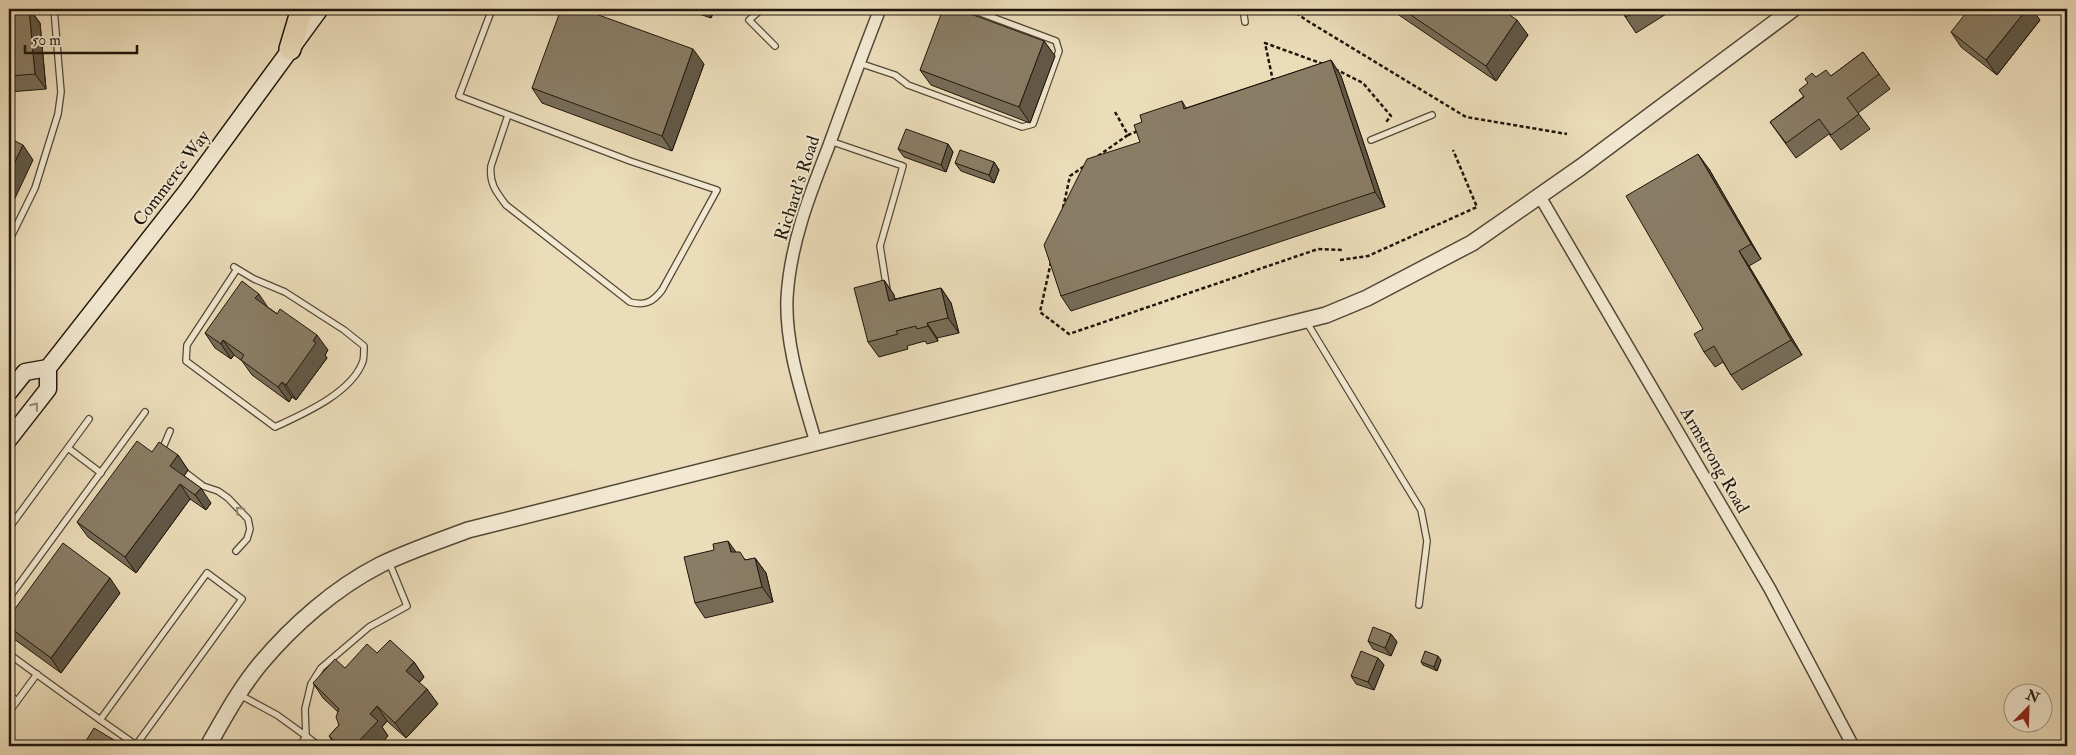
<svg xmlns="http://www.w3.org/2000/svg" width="2076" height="755" viewBox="0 0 2076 755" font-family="'IM FELL Double Pica',serif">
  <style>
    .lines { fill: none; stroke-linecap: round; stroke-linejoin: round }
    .service-casing { stroke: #524837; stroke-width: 8 }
    .minor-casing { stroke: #524837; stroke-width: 14 }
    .tertiary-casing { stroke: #524837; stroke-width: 18 }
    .secondary-casing { stroke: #1f160b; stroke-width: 19 }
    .motorway-casing { stroke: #1f160b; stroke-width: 24 }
    .path { stroke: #1f160b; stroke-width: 2.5; stroke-dasharray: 4 2.5; stroke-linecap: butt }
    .service { stroke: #f3e9d2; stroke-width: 5.5 }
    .minor { stroke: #f3e9d2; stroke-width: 11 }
    .tertiary { stroke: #f3e9d2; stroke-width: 15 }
    .secondary { stroke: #f3e9d2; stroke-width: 16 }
    .motorway { stroke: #ecddba; stroke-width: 21 }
    .wall { fill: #776c58; stroke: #1f160b }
    .shaded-wall { fill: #615847; stroke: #1f160b }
    .building { fill: #8a7d66; stroke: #1f160b }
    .oneway { stroke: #948a78 }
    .labels { text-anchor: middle; stroke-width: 4; stroke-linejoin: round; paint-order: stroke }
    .street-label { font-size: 18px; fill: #1f160b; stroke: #f3e9d2 }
  </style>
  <rect width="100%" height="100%" fill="#ecddba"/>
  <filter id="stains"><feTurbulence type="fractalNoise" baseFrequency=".004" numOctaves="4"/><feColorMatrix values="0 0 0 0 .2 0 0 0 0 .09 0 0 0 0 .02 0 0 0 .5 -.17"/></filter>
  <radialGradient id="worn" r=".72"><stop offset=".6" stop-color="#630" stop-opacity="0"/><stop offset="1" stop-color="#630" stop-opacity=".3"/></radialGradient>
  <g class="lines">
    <defs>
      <g id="service">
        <path d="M492,9L459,96L630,161L717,190L662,290C653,302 645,306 630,302L506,205C496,192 489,183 491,166L508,115"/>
        <polyline points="762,9 749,20 775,46"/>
        <polyline points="1243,9 1245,22"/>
        <polyline points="859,63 895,75 908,85 1022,127 1033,124 1059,51 1056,41 970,9"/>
        <polyline points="1371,140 1432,115"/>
        <polyline points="830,141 903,166 880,246 887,290"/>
        <polyline points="9,241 35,188 58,114 61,92 54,9"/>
        <path d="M234,267L254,279L285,292L344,330L364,346C364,350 364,357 363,361C352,393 303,414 275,427L186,361L187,345L237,269"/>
        <polyline points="1306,321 1421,510 1427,541 1419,605"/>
        <polyline points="68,448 101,473"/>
        <polyline points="162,450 170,431"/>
        <polyline points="186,473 203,486 218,491 228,498 248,519 250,529 247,539 236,551"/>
        <polyline points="9,528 89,419"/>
        <polyline points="9,598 145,412"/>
        <path d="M9,654C51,685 93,715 136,745L242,599L207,573L100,720"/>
        <polyline points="9,695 17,701"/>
        <polyline points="240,695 277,715 306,736 305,709 311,684 321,668 369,627 407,606 389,562"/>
        <polyline points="9,712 37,674"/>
        <polyline points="300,746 306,736 319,746"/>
      </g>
      <g id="minor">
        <polyline points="1539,195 1770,589 1853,746"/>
        <path d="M816,443C803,397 785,347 787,298C790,245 809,196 828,148C845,101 862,55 880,9"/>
      </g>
      <path id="tertiary" d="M208,746C224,718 240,688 261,663C293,625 335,588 380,565C409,551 439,541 468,530L1326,315L1367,298L1472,243L1581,167L1793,9"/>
      <g id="secondary">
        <polyline points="9,392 25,372 48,368"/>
        <polyline points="9,439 48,389 48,368 186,192 320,9"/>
      </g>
      <polyline id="motorway" points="290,49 302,9"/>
    </defs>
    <use href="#service" class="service-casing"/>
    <use href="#minor" class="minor-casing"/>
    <use href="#tertiary" class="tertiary-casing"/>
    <use href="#secondary" class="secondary-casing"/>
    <use href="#motorway" class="motorway-casing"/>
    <g class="path">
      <polyline points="1291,9 1306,20 1466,117 1567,134"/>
      <polyline points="1335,69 1363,83 1391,116 1386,122"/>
      <polyline points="1272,81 1273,81 1265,43 1323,64"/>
      <polyline points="1115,112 1128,135 1138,131"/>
      <polyline points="1098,156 1128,135"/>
      <polyline points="1063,208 1070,176 1086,165"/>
      <polyline points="1340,260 1368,256 1477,207 1453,150"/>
      <polyline points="1051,262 1040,312 1069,334 1318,249 1343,250"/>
    </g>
    <use href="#service" class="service"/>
    <use href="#minor" class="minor"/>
    <use href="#tertiary" class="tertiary"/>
    <use href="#secondary" class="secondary"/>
    <use href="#motorway" class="motorway"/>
  </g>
  <g class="wall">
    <polygon points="9,9 30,9 40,23 46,89 9,92"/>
    <polygon points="685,9 715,9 711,18"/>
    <polygon points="1390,9 1501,9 1528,35 1496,81"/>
    <polygon points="1620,9 1674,9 1636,33"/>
    <polygon points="2040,20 1997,75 1961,47 1951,32"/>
    <polygon points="1044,41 1055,56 1030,123 931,85 920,70"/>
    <polygon points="1863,52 1890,89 1858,113 1870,129 1841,150 1829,134 1796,158 1770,122 1803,97 1816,77 1831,76"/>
    <polygon points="1331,60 1341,76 1385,207 1071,311 1061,296 1140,142 1142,122 1182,101 1186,108"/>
    <polygon points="704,64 672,151 542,103 532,88"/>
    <polygon points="948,144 953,152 946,172 904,157 898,149"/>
    <polygon points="994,162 999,170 994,183 961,171 955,163"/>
    <polygon points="1709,169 1761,259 1749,266 1802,355 1742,390 1731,375 1723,362 1715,367 1704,352 1703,329"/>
    <polygon points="884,280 894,295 895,299 941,288 951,303 959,333 937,338 938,341 927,344 925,341 907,346 908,349 879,357 868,342"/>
    <polygon points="269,308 328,350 325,355 327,358 296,400 292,397 289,402 252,375 242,361 234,355 231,359 215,348 205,333"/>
    <polygon points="152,452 178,455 188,470 184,476 211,503 206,510 190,499 136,573 88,537 77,522"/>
    <polygon points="736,552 746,560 755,558 766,573 773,602 705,618 695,603"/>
    <polygon points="120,593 61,673 14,639 9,631 9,617"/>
    <polygon points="1391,634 1397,642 1391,656 1373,649 1368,641"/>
    <polygon points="377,653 414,662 424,677 419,683 438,704 406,738 387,721 382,727 388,736 379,746 336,746 329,736 339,725 338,712 323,698 313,683"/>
    <polygon points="1378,658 1384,665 1374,690 1356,684 1351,676"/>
    <polygon points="1441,660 1437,671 1423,665 1421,662"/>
  </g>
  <g class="shaded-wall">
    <polygon points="29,9 40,23 46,89 35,74"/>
    <polygon points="705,9 715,9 711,18"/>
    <polygon points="2027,9 2032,9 2040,20 1997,75 1986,60"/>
    <polygon points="1517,20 1528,35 1496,81 1486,66"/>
    <polygon points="1044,41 1055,56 1030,123 1019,107"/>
    <polygon points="693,49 704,64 672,151 662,136"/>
    <polygon points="1331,60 1341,76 1385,207 1375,192"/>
    <polygon points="9,99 11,101 12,120 9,115"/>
    <polygon points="948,144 953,152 946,172 941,165"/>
    <polygon points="23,145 33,160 9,211 9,174"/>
    <polygon points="1698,154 1709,169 1761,259 1751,244"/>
    <polygon points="994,162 999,170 994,183 989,175"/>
    <polygon points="1739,251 1749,266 1802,355 1791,340"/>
    <polygon points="884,280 894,295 899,316 889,301"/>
    <polygon points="941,288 951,303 959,333 948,318"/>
    <polygon points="259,294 269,309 255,298"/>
    <polygon points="927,323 937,338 938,341 928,326"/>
    <polygon points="317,335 328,350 325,355 327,358 296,400 286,385"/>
    <polygon points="223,340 234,355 231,359 221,344"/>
    <polygon points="282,382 292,397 289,402 278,387"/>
    <polygon points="178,455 188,470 181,481 170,466"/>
    <polygon points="180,484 190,499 136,573 125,557"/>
    <polygon points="201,488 211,503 206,510 195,495"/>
    <polygon points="728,541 739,556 731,552"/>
    <polygon points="755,558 766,573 773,602 762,587"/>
    <polygon points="110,578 120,593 61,673 51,658"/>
    <polygon points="1391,634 1397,642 1391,656 1385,648"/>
    <polygon points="1438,656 1441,660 1437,671 1434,667"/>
    <polygon points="1378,658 1384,665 1374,690 1368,682"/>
    <polygon points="414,662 424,677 416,686 406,671"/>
    <polygon points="427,689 438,704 406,738 395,723"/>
    <polygon points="377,706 387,721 382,727 388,736 379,746 354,746 370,714"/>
  </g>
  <g class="building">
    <polygon points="9,9 29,9 35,74 9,76"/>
    <polygon points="561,9 582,9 693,49 662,136 532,88"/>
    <polygon points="943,9 957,9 1044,41 1019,107 920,70"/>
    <polygon points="1402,9 1501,9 1517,20 1486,66"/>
    <polygon points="1620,9 1639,9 1626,17"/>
    <polygon points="1969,9 2027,9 1986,60 1951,32"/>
    <polygon points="1863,52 1879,74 1847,98 1859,114 1831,135 1819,119 1786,143 1770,122 1804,97 1799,90 1808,83 1805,79 1812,73 1816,77 1826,70 1831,76"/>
    <polygon points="1331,60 1375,192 1061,296 1044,245 1087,159 1140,142 1134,125 1142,122 1140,115 1182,101 1184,109"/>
    <polygon points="906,129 948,144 941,165 898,149"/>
    <polygon points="9,138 23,145 9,174"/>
    <polygon points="960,150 994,162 989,175 955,163"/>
    <polygon points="1698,154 1751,244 1739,251 1791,340 1731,375 1714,346 1704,352 1694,334 1703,329 1626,196"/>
    <polygon points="884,280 889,301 941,288 948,318 927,323 928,326 917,329 916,326 896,331 898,334 868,342 854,288"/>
    <polygon points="242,281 259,294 255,298 277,314 280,309 317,335 313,341 316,343 286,385 282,382 278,387 241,360 244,355 223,340 221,344 205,333"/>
    <polygon points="137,441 152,452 159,442 178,455 170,466 201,488 195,495 180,484 125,557 77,522"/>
    <polygon points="728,541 731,552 740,552 745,560 755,558 762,587 695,603 684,557 714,550 713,544"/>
    <polygon points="63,543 110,578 51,658 9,627 9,617"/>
    <polygon points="1373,627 1391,634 1385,648 1368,641"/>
    <polygon points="390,640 414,662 406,671 427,689 395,723 377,706 370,714 378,721 354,746 340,746 329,736 339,725 336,717 339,709 313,683 335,659 345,668 367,644 377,653"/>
    <polygon points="1361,651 1378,658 1368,682 1351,676"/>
    <polygon points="1425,651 1438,656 1434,667 1421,662"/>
    <polygon points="94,728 124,746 88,746 84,744"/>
  </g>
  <defs><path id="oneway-chevron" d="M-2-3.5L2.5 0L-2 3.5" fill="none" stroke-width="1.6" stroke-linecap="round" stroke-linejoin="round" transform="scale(1.25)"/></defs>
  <g class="oneway">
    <use href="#oneway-chevron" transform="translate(35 406) rotate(-52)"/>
    <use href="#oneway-chevron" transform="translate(239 510) rotate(-133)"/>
  </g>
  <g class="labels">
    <g class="street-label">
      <text transform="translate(171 178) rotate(-53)" y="6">Commerce Way</text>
      <text transform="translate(797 188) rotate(-72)" y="6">Richard's Road</text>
      <text transform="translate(1715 460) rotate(60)" y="6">Armstrong Road</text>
    </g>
  </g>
  <rect width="2076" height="755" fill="none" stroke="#ecddba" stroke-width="30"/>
  <rect x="10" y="10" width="2056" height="735" fill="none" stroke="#1f160b" stroke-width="2.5"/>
  <rect x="15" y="15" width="2046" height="725" fill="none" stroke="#1f160b"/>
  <g transform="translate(2028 708) rotate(23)"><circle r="24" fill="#f3e9d2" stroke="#9e9582"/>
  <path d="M0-4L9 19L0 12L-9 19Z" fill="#8f2418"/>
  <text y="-8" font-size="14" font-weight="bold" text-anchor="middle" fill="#1f160b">N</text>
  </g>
  <path d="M25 45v8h112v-8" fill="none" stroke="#1f160b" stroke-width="2.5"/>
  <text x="32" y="45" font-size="15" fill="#1f160b" stroke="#f3e9d2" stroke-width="4" paint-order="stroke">50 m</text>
  <rect width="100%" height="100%" filter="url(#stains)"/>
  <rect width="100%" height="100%" fill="url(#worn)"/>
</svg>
